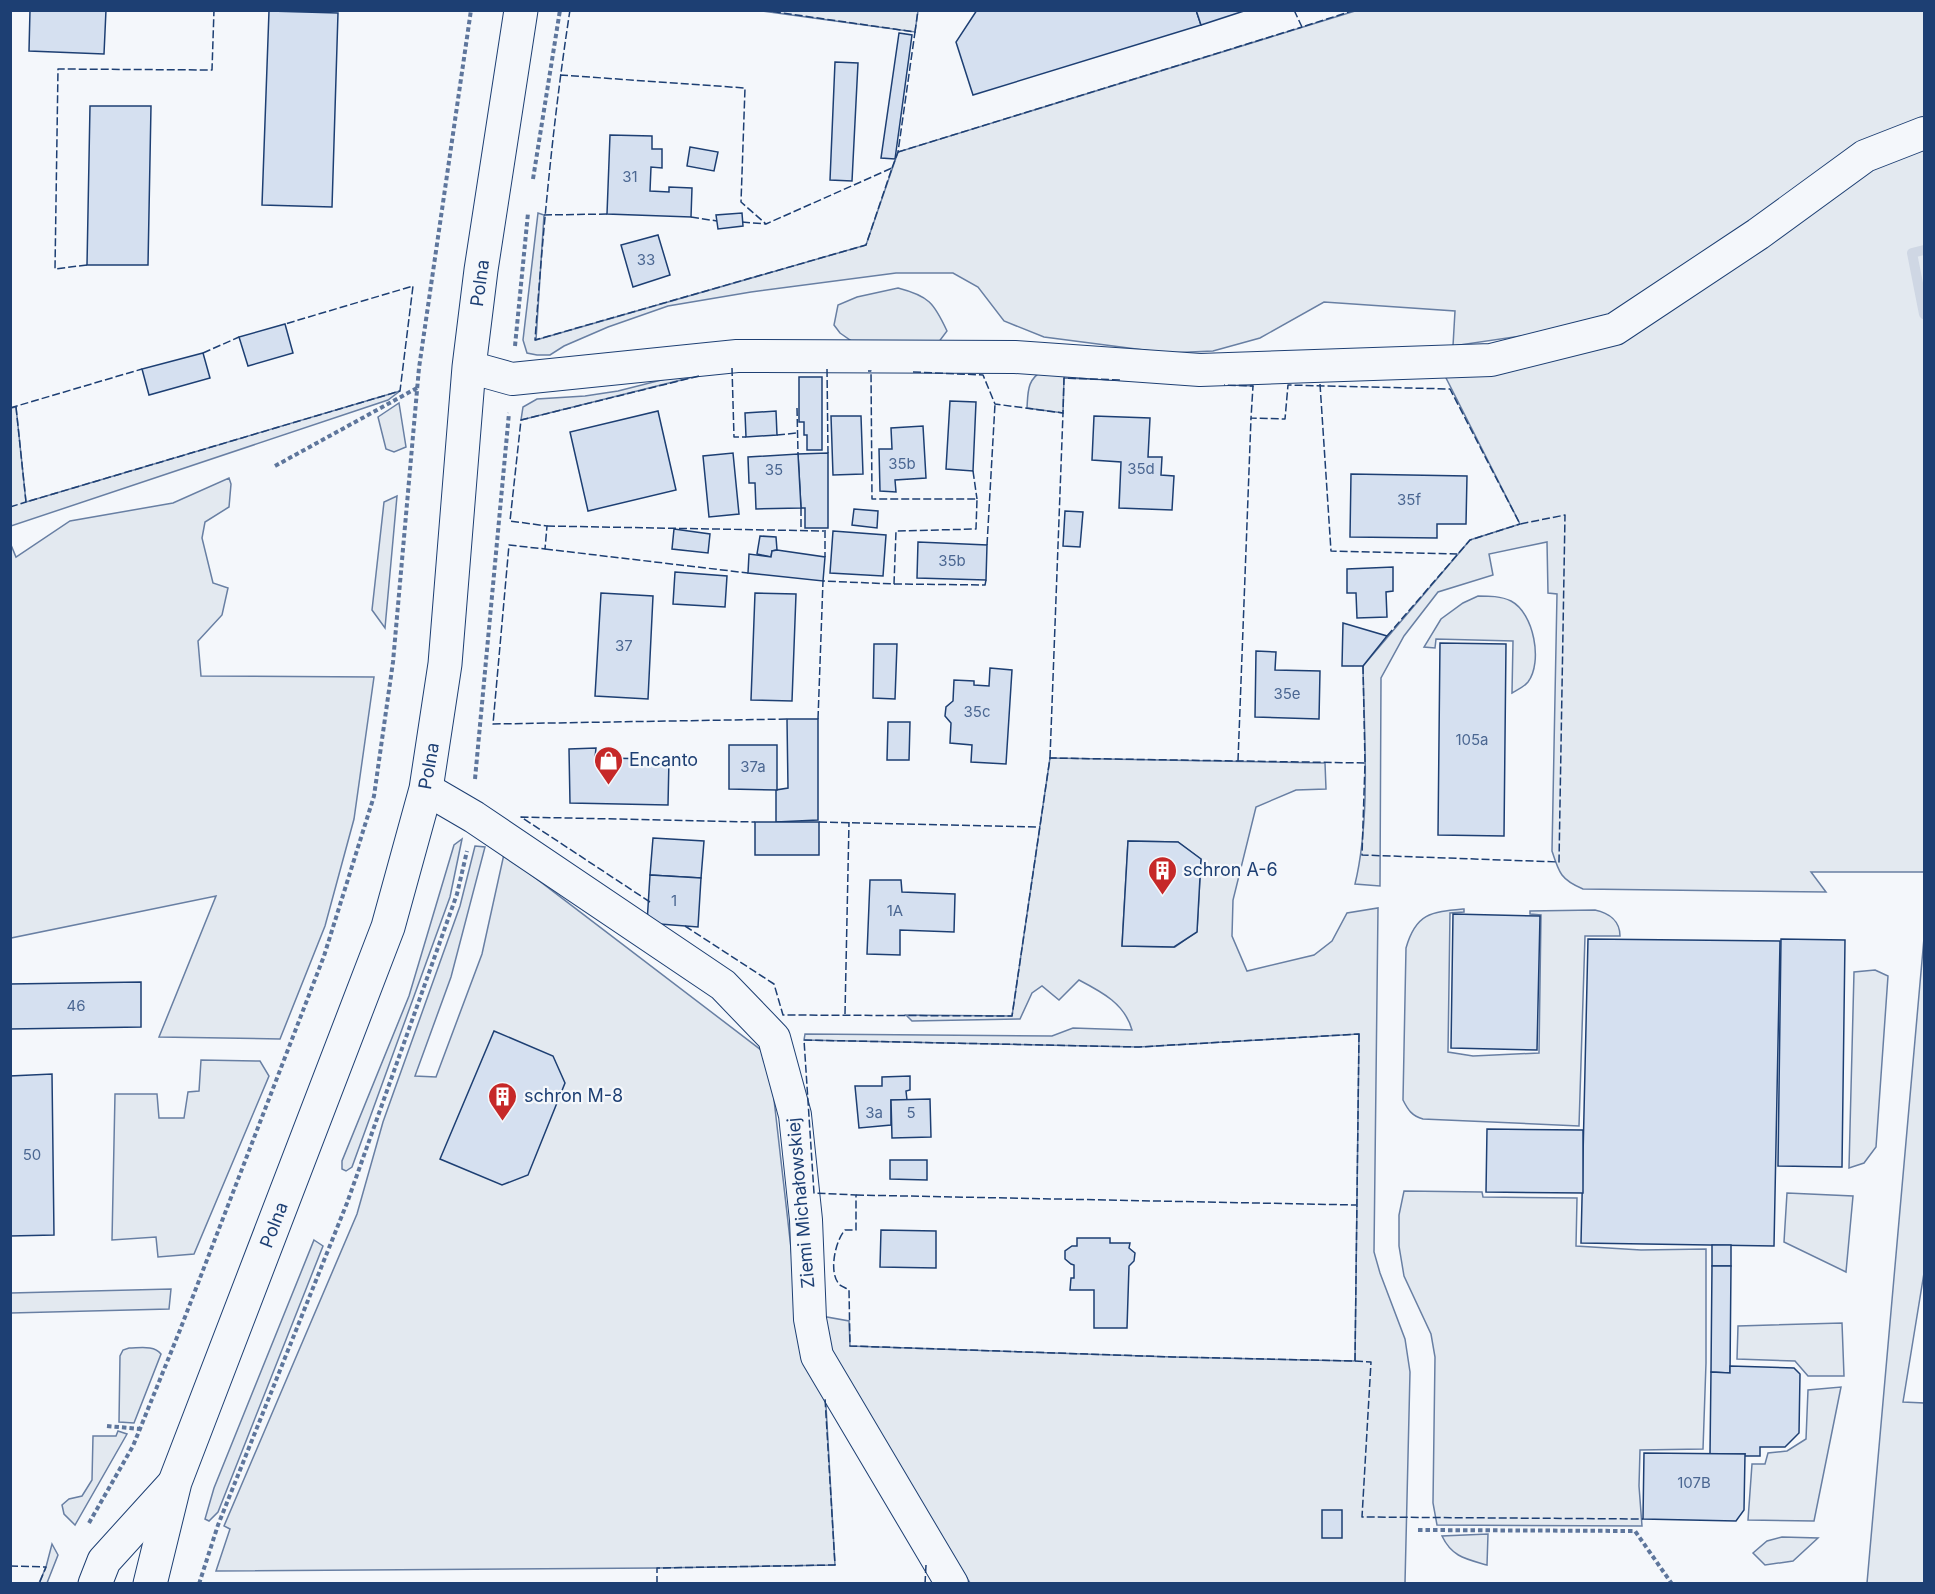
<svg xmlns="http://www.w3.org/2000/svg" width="1935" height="1594" viewBox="0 0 1935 1594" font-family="Inter,sans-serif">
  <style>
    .green { fill: #e3e9f0; stroke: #687fa3; stroke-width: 1.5; fill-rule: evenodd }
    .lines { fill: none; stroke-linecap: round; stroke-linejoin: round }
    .stream { stroke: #cfd7e4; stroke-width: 10 }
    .building { fill: #d5e0f0; stroke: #1d3f73; stroke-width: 1.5 }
    .minor-casing { stroke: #1d3f73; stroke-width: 34 }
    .tertiary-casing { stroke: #1d3f73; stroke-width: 35 }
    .path { stroke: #5e769c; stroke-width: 4; stroke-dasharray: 4.5 3; stroke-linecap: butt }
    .minor { stroke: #f4f7fb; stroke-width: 32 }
    .tertiary { stroke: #f4f7fb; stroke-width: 33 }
    .fence { stroke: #1d3f73; stroke-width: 1.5; stroke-dasharray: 8 3; stroke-linecap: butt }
    .labels { text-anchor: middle; stroke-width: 4.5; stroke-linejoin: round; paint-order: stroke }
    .number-label { font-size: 15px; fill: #4b6792 }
    .street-label { font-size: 18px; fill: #1d3f73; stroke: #f4f7fb }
    .poi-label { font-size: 18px; fill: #1d3f73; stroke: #f4f7fb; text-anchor: start }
  </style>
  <rect width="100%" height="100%" fill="#f4f7fb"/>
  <g class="green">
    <polygon points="762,11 918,10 918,11 915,32"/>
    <polygon points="1355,11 1924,11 1924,123 1604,324 1453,346 1455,311 1324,302 1260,338 1213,351 1167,353 1044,337 1004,321 978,287 953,273 896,273 751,292 668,306 608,327 564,346 550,355 537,355 527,353 523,340 538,213 544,215 536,340 866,245 898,152"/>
    <path d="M1924,144V872H1811L1826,892L1583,889C1561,880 1559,873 1552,851L1557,594L1548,593L1547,542L1489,554L1493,575L1438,592L1404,636L1381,678L1380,886L1355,884C1371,818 1364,734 1363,666L1470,540L1520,524L1441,368L1617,336L1879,160Z"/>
    <path d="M898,288C929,296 934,303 947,331L938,343L853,342L840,333L834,325L838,305L857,297Z"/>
    <path d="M1044,370L1250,378L1253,386L1064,378L1063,413L1027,408C1028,391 1027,379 1044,370Z"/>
    <polygon points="685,374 693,377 521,420 523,407 537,399 585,396 618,391"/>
    <polygon points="400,391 388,400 11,526 11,408 16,407 26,502"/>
    <polygon points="399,403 406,447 394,452 386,449 378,417"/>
    <polygon points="229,478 231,484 229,507 205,522 202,538 213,583 228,588 222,615 198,641 201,676 374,677 354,819 325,926 280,1039 159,1037 216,896 11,938 11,545 16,557 70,521 173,503"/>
    <polygon points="397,496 385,628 372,610 384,502"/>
    <path d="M1478,596C1489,596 1501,596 1511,601C1534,613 1543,662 1528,682C1524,687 1517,690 1512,693L1513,641L1436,639L1435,648L1424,647L1441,619L1463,603Z"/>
    <path d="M1050,758L1325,763L1326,789L1296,790L1256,807L1233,900L1232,936L1247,971L1314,955L1332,941L1347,913L1378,908L1374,1252L1380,1273L1405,1339L1410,1372L1405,1583H970L822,1345L821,1316L849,1321L850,1346L1173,1357L1355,1361L1359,1034L1139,1047L804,1040L805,1034L1052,1036L1073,1028L1132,1030C1125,1004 1102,992 1079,980L1059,1000L1042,986L1032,993L1020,1019L912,1021L906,1015L1012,1016ZM1128,841L1178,842L1201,859L1197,931L1175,947L1122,946Z"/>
    <polygon points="462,839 450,897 352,1167 346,1171 342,1169 342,1161 409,996 454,845"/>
    <polygon points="475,846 485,847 451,977 415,1076 436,1077 482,954 504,854 769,1056 803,1353 825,1388 835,1565 657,1568 216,1571 230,1529 224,1526 357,1214 383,1122 460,906"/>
    <path d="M1464,909V912L1450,913L1448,1052L1473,1056L1539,1053L1541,915L1530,914V911L1595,910C1609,913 1620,921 1620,936H1585L1579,1126L1423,1119C1412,1116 1408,1110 1403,1100L1406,948C1416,913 1431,912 1464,909Z"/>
    <polygon points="1924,938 1924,1273 1903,1402 1924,1403 1924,1583 1867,1583"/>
    <polygon points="1875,970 1888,976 1876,1147 1864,1163 1849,1168 1854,972"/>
    <polygon points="201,1060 260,1061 269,1076 194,1254 158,1257 156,1237 112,1240 115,1094 157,1094 159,1118 184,1118 188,1092 199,1091"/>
    <polygon points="1404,1191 1482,1192 1483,1197 1577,1198 1576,1246 1641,1250 1706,1249 1706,1363 1703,1449 1640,1450 1639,1486 1642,1526 1437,1525 1433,1503 1435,1357 1431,1334 1404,1276 1399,1246 1399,1215"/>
    <polygon points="1787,1193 1853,1196 1846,1272 1784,1242"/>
    <polygon points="314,1240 323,1246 218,1512 209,1521 205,1519 214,1488"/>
    <polygon points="171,1289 169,1309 11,1313 11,1293"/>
    <polygon points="1842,1323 1844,1376 1808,1376 1795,1361 1737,1359 1738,1326"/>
    <path d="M129,1348C140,1348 154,1345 161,1354L134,1423L119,1422L120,1356L123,1350Z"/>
    <polygon points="1841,1387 1814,1521 1748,1520 1752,1464 1765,1464 1768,1453 1787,1451 1806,1439 1808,1390"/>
    <polygon points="118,1431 127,1434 75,1525 64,1514 62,1505 69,1499 82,1496 92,1480 93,1436 116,1436"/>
    <path d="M1488,1534L1487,1565C1466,1559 1452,1557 1442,1536Z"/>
    <polygon points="1782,1537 1818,1538 1793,1561 1765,1565 1753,1553 1767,1541"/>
    <polygon points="52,1544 58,1555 47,1583 39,1583 46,1567"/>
  </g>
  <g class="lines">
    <polyline class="stream" points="1924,250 1912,253 1924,314"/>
  </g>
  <g class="building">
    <polygon points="30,10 106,10 104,54 29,51"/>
    <polygon points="977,10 1196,10 1201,25 973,95 956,42"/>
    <polygon points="1196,10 1247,10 1201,25"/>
    <polygon points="269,11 338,13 332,207 262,205"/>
    <polygon points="899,33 912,35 895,159 881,158"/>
    <polygon points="835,62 858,63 852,181 830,180"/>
    <polygon points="90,106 151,106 148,265 87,265"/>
    <polygon points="610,135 652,136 652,149 662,149 662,168 651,167 650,191 669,192 669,187 692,188 691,217 607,214"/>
    <polygon points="690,147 718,152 714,171 687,166"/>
    <polygon points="742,213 743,226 718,229 716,215"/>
    <polygon points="658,235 670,275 633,287 621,245"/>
    <polygon points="285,324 293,353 248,366 239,337"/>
    <polygon points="203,353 210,378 149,395 142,369"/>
    <polygon points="799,377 822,377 822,450 807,450 807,435 804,435 804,422 799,422"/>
    <polygon points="950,401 976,402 973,471 946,469"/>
    <polygon points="658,411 676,490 588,511 570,432"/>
    <polygon points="776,411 777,435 746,437 745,413"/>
    <polygon points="831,416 861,416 863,474 833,475"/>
    <polygon points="1094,416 1150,418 1148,457 1162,457 1161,475 1174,476 1172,510 1119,508 1121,462 1092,460"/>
    <polygon points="923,426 926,478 895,480 896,492 880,491 879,449 892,449 891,428"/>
    <polygon points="733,453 739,514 709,517 703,456"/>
    <polygon points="828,453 828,528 805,528 805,508 801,508 798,454"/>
    <polygon points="798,454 801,508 756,509 755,483 749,483 748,457"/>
    <polygon points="1351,474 1467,476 1466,524 1437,524 1437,538 1350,537"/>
    <polygon points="854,509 878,511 877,528 852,525"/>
    <polygon points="1065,511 1083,512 1080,547 1063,546"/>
    <polygon points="674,529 710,534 708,553 672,549"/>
    <polygon points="833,531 886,535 883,576 830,573"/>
    <polygon points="760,536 776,537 777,550 772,551 771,557 757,554"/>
    <polygon points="918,542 987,545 986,580 917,578"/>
    <polygon points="777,550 825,557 823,581 748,573 749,554 771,557 772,551"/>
    <polygon points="1393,567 1393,591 1386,592 1387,617 1357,618 1356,593 1347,593 1347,569"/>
    <polygon points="675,572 727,576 725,607 673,604"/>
    <polygon points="601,593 653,596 648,699 595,696"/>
    <polygon points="755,593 796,594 792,701 751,700"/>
    <polygon points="1343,623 1387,636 1363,666 1342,666"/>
    <polygon points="1440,643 1506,644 1504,836 1438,835"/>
    <polygon points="874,644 897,644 895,699 873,698"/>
    <polygon points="1256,651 1276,652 1275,670 1320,671 1319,719 1255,717"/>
    <polygon points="990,668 1012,670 1006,764 971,762 972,745 950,743 951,723 945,716 946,707 953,701 954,680 974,681 974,685 989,686"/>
    <polygon points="787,719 818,719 818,820 776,822 776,790 788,788"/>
    <polygon points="888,722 910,722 909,760 887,760"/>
    <polygon points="729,745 777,745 777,790 729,789"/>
    <polygon points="596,748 595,758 669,759 668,805 570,803 569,749"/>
    <rect x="755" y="822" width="64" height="33"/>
    <polygon points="653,838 704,841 701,878 650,875"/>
    <polygon points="1128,841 1178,842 1201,859 1197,932 1174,947 1122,946"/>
    <polygon points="650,875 701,878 698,927 647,923"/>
    <polygon points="870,880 901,880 902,892 955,894 954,932 900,930 900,955 867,954"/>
    <polygon points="1453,914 1540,916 1537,1050 1451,1048"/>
    <polygon points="1588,939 1780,941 1774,1246 1581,1243"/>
    <polygon points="1781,939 1845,940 1842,1167 1778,1166"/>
    <polygon points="141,982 141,1027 10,1029 10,984"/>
    <polygon points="494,1031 553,1056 565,1083 528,1175 502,1185 440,1159"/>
    <polygon points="52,1074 54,1235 10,1236 10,1076"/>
    <polygon points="910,1076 910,1090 906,1091 907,1100 891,1100 891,1125 859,1128 855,1086 882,1086 882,1077"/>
    <polygon points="930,1099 931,1137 892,1138 891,1100"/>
    <polygon points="1487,1129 1583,1130 1583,1193 1486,1192"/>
    <polygon points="890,1160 927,1160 927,1180 890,1179"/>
    <polygon points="881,1230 936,1231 936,1268 880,1267"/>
    <polygon points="1077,1238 1110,1238 1110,1243 1130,1243 1129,1248 1135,1253 1134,1261 1129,1266 1127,1328 1094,1328 1094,1290 1070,1290 1071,1278 1074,1278 1074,1265 1071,1264 1065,1259 1065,1251 1072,1246 1077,1246"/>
    <rect x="1712" y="1245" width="19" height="21"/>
    <polygon points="1712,1266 1731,1266 1730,1373 1711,1372"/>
    <polygon points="1730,1366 1794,1368 1800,1374 1799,1433 1785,1447 1760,1447 1760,1456 1744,1456 1745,1454 1710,1454 1711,1372 1730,1373"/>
    <polygon points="1644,1453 1745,1454 1744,1510 1736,1521 1643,1519"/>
    <rect x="1322" y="1510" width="20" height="28"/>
  </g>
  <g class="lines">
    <defs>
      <g id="minor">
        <polyline points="469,367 512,379 737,356 1015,357 1200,370 1491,360 1615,329 1758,234 1865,156 1924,133"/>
        <polyline points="426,789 474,817 723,985 774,1038 795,1115 806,1220 810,1319 817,1356 952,1584"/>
      </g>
      <g id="tertiary">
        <polyline points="95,1584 104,1561 172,1486"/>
        <polyline points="150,1584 175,1482 388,927 426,789 445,664 469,367 481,270 521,10"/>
      </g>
    </defs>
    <use href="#minor" class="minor-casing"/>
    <use href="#tertiary" class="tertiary-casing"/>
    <g class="path">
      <polyline points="533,179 560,10"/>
      <polyline points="515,346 528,213"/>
      <polyline points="275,466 417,388"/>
      <polyline points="475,779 509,413"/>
      <polyline points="107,1426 140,1429"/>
      <polyline points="89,1523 133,1446 180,1330 324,956 374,796 393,662 419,368 471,10"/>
      <polyline points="1418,1530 1635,1531 1672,1584"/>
      <polyline points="199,1584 218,1525 347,1203 457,894 467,851"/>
    </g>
    <use href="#minor" class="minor"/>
    <use href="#tertiary" class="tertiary"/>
    <g class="fence">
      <polyline points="762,10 915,32 918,10"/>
      <polyline points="1294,10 1302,27 1355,10"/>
      <path d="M560,75L745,88L741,202L766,224L892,168L866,245L535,340C543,230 553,120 570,10"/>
      <polyline points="898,152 1302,27"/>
      <polyline points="892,168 898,152 915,32"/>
      <polyline points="544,215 607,214"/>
      <polyline points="691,217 717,221"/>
      <polyline points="742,222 766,224"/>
      <polyline points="87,265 55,269 58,69 212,70 214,10"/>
      <polyline points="203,353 239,337"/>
      <polyline points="732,368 734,437 746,437"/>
      <polyline points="827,369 828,453"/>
      <polyline points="913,372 983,375 995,404 1063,413 1064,378 1120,380"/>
      <polyline points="699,376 521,420 510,521 547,526 545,549 509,545 493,724 787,719"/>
      <polyline points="1320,384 1331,551 1457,554"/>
      <polyline points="16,407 26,502 400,391 413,286 285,324"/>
      <polyline points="10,408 142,369"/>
      <polyline points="797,408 798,454"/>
      <polyline points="777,435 797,433"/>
      <polyline points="973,471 977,499"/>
      <polyline points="10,507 26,502"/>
      <polyline points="801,508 801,530"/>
      <polyline points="547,526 824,531"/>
      <polyline points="825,530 825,557"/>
      <polyline points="987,545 995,404"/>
      <polyline points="545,549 748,573"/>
      <polyline points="894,584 985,585 986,580"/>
      <polyline points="1387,636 1470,540 1520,524"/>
      <polyline points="1363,666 1365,763"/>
      <polyline points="818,719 823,581 894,584 896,531 976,529 977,499 872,499 871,371 868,371"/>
      <polyline points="1050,758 1063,413"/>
      <polyline points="1238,761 1251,418"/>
      <polyline points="819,822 1040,827"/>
      <polyline points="650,902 521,817 755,822"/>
      <polyline points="685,926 774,984 783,1015 1012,1016 1050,758 1365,763 1362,855 1559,862 1565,515 1520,524 1450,389 1288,385 1285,419 1251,418 1253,386 1224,385"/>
      <polyline points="845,1014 849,822"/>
      <path d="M1359,1034L1355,1361L1173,1357L850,1346L849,1290C848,1289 841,1286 840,1285C828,1274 835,1241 845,1230H856V1195L814,1193L804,1040L1139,1047Z"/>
      <polyline points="856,1195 1356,1205"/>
      <polyline points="1355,1361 1371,1362 1362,1517 1643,1519"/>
      <polyline points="10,1566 46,1567 39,1584"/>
      <polyline points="657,1584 657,1568 835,1565 825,1398"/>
      <polyline points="925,1584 926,1565"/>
    </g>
  </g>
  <defs>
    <symbol id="shop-pin" viewBox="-11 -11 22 30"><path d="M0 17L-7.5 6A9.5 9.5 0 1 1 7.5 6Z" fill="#c62828" stroke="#f4f7fb"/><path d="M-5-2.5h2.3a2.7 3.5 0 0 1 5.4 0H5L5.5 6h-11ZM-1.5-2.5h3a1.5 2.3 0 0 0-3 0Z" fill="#fff"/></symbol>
    <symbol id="building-pin" viewBox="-11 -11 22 30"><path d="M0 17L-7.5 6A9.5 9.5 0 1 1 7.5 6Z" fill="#c62828" stroke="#f4f7fb"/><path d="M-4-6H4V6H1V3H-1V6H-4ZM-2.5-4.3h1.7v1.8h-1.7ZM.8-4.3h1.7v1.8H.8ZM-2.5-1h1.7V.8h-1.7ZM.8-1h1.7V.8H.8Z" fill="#fff"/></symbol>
  </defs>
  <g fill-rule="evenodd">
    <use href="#shop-pin" x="592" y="744" width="33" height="45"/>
    <use href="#building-pin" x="1146" y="854" width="33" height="45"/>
    <use href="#building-pin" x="486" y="1080" width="33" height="45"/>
  </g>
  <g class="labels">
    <g class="number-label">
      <text x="630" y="182">31</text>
      <text x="646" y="265">33</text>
      <text x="902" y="469">35b</text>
      <text x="1141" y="474">35d</text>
      <text x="774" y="475">35</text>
      <text x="1409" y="505">35f</text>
      <text x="952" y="566">35b</text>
      <text x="624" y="651">37</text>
      <text x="1287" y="699">35e</text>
      <text x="977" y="717">35c</text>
      <text x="1472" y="745">105a</text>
      <text x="753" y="772">37a</text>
      <text x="674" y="906">1</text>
      <text x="895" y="916">1A</text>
      <text x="76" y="1011">46</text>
      <text x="874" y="1118">3a</text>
      <text x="911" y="1118">5</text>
      <text x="32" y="1160">50</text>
      <text x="1694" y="1488">107B</text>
    </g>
    <g class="street-label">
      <text transform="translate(480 283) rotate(-82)" y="6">Polna</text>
      <text transform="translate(429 766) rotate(-80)" y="6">Polna</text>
      <text transform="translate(801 1203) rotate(-95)" y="6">Ziemi Michałowskiej</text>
      <text transform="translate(274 1225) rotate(-69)" y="6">Polna</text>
    </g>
    <g class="poi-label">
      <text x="629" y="766">Encanto</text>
      <text x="1183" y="876">schron A-6</text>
      <text x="524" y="1102">schron M-8</text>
    </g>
  </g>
  <rect width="1935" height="1594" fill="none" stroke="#1d3f73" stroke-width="24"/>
</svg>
